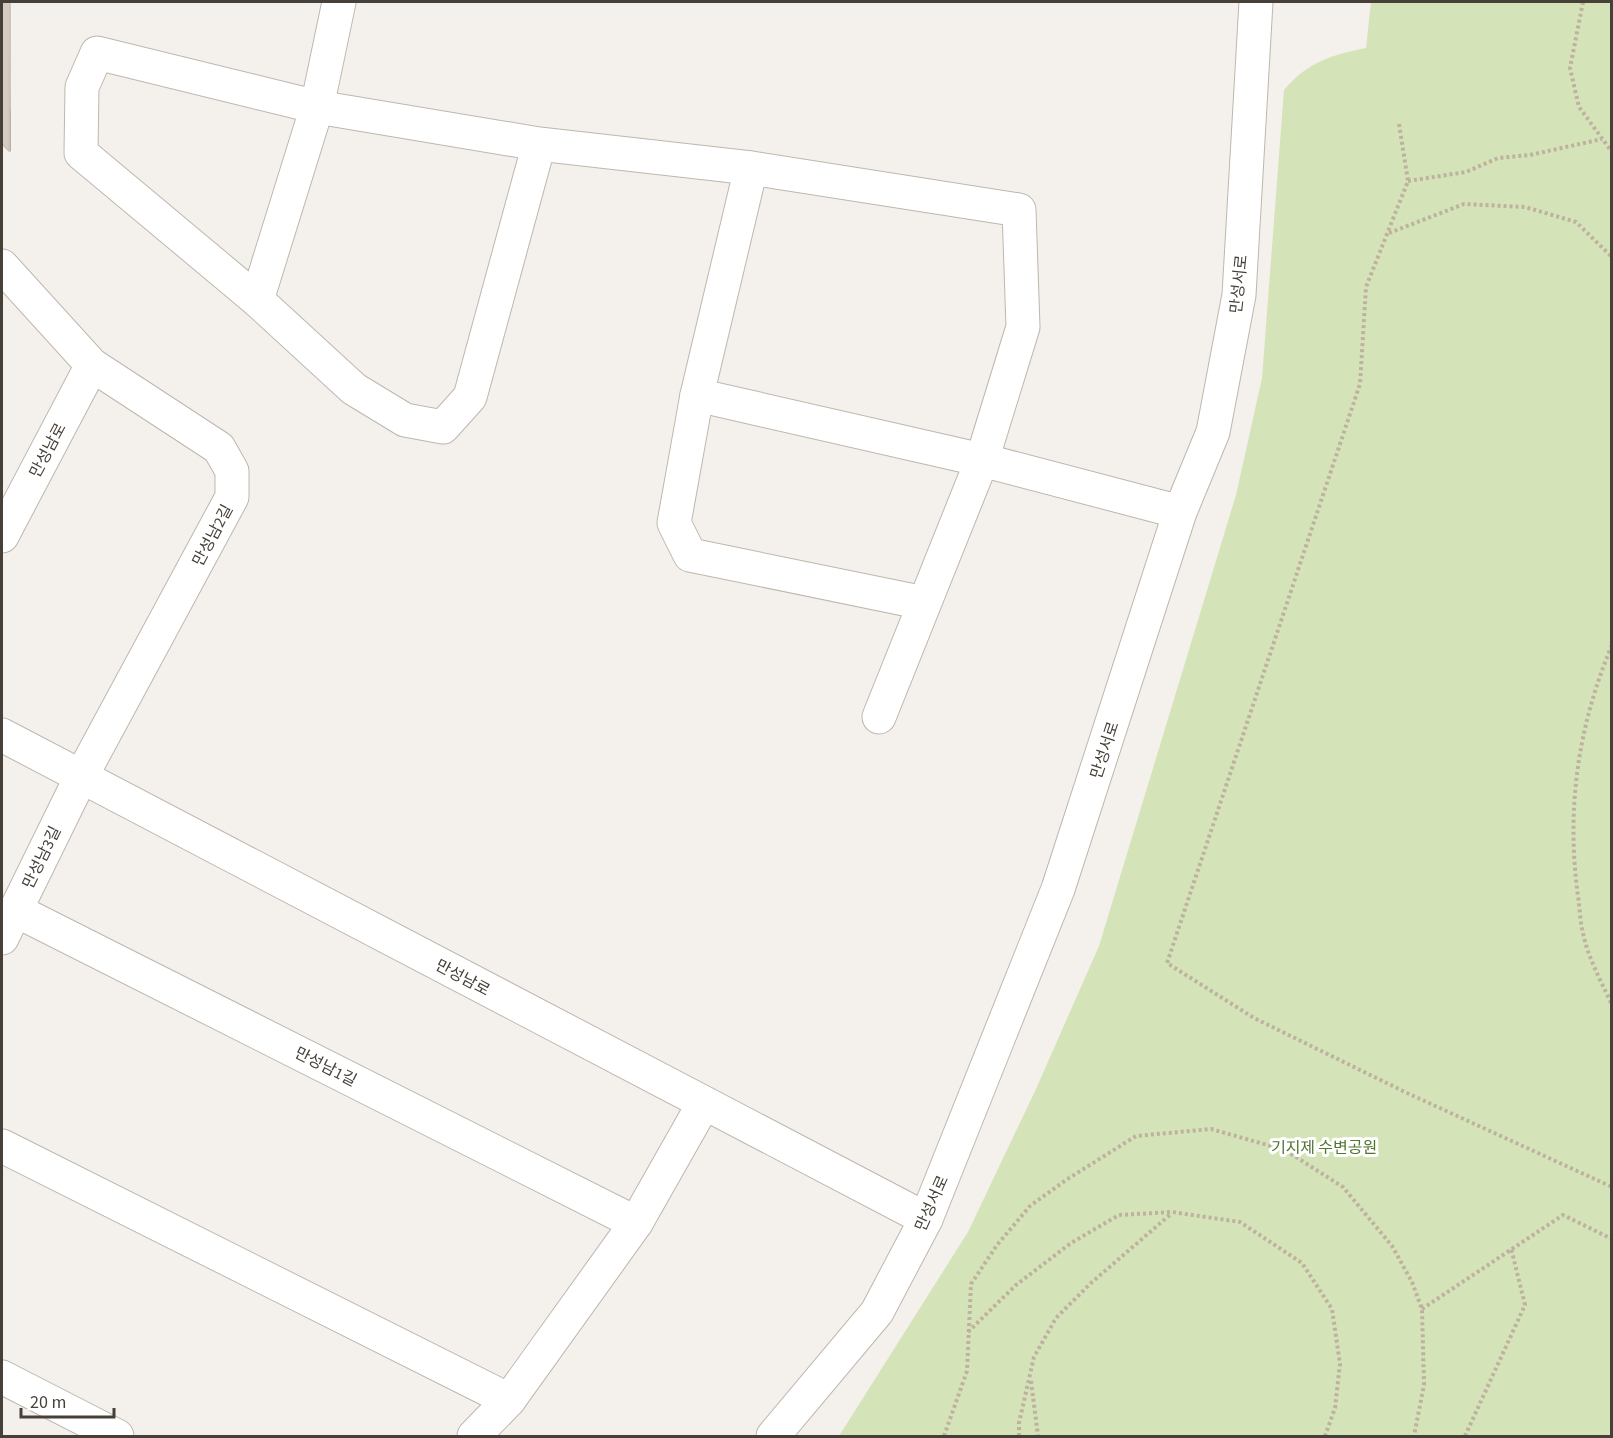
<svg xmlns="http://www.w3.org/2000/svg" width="1613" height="1438" viewBox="0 0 1613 1438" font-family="'Source Sans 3','Noto Sans KR',sans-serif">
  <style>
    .green { fill: #d4e4b8 }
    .building { fill: #d4cbc1; stroke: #cec2b5; stroke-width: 1.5; filter: url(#shadow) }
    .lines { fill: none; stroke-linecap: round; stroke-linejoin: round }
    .street-casing { stroke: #beb7ae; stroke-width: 35 }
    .path { stroke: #bfb1a0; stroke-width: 4; stroke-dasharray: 3 3; stroke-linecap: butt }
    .street { stroke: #fff; stroke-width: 33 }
    .labels { text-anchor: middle; stroke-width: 6; stroke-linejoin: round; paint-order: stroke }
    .street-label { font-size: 16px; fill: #474039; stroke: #fff }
    .park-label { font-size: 16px; fill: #517431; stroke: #fff }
  </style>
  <defs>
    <filter id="shadow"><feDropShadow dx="6" dy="4" stdDeviation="0" flood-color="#0004"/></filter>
  </defs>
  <rect width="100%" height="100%" fill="#f4f0eb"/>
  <path class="green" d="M1371,2H1611V1436H839L968,1232L1036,1089L1099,946L1236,495L1262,378L1284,90C1308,62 1331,55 1366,48Z"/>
  <polygon class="building" points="2,2 10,2 9,151 2,144"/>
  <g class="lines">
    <defs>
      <g id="street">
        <polyline points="539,144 470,397 443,427 405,420 354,389 257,300 81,153 82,87 97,53 317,107 539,144 751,168 1019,210 1023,327 982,460 697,395"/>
        <polyline points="751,168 697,395 674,523 690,555 924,603"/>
        <polyline points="2,266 92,365 219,448 232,471 232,497 81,777 2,938"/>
        <polyline points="257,300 317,107 339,2"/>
        <polyline points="2,536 92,365"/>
        <polyline points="879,717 982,460 1180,512"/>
        <polyline points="2,735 926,1219"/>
        <polyline points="15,910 636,1223"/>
        <polyline points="2,1146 509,1400"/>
        <polyline points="2,1377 117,1436"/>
        <polyline points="474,1436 509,1400 636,1223 704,1103"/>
        <polyline points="773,1436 877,1312 926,1219 1058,889 1180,512 1213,432 1239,295 1256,2"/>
      </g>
    </defs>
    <use href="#street" class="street-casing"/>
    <g class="path">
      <polyline points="1583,2 1570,68 1579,107 1612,152"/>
      <polyline points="1399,124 1408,181 1366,287 1360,384 1167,963 1254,1018 1405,1092 1612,1187"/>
      <polyline points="1408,181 1466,172 1498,158 1530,155 1602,139"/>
      <polyline points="1389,233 1464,204 1525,207 1576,222 1612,257"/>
      <path d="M1612,645C1578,726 1566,809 1578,896C1580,909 1580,924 1584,937C1589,960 1602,983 1612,1005"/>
      <polyline points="1422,1309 1563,1215 1612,1239"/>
      <polyline points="968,1332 1016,1285 1071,1243 1119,1215 1172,1212 1240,1222 1302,1263 1332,1309 1340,1364 1335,1408 1325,1436"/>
      <polyline points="1031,1381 1038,1436"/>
      <polyline points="944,1436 967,1371 971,1284 997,1245 1030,1206 1066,1180 1136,1136 1211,1129 1285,1150 1343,1187 1392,1246 1412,1282 1422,1309 1424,1385 1414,1436"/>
      <polyline points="1019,1436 1019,1423 1034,1357 1056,1318 1091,1283 1172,1213"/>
      <polyline points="1465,1436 1525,1305 1511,1248"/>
    </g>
    <use href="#street" class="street"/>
  </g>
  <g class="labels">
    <g class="street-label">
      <text transform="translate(1238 284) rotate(-84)" y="6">만성서로</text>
      <text transform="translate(47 450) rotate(-62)" y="6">만성남로</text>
      <text transform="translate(212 535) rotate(-62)" y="6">만성남2길</text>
      <text transform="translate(1104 750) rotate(-72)" y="6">만성서로</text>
      <text transform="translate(41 857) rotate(-64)" y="6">만성남3길</text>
      <text transform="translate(463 977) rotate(28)" y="6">만성남로</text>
      <text transform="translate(326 1066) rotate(27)" y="6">만성남1길</text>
      <text transform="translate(931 1203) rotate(-66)" y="6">만성서로</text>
    </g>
    <g class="park-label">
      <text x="1324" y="1153">기지제 수변공원</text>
    </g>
  </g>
  <rect width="1613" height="1438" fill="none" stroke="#474039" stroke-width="6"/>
  <path d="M21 1408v9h93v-9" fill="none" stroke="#474039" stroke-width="3"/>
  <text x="30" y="1408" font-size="18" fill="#474039" stroke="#ffffff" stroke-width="4.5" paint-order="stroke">20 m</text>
</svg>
